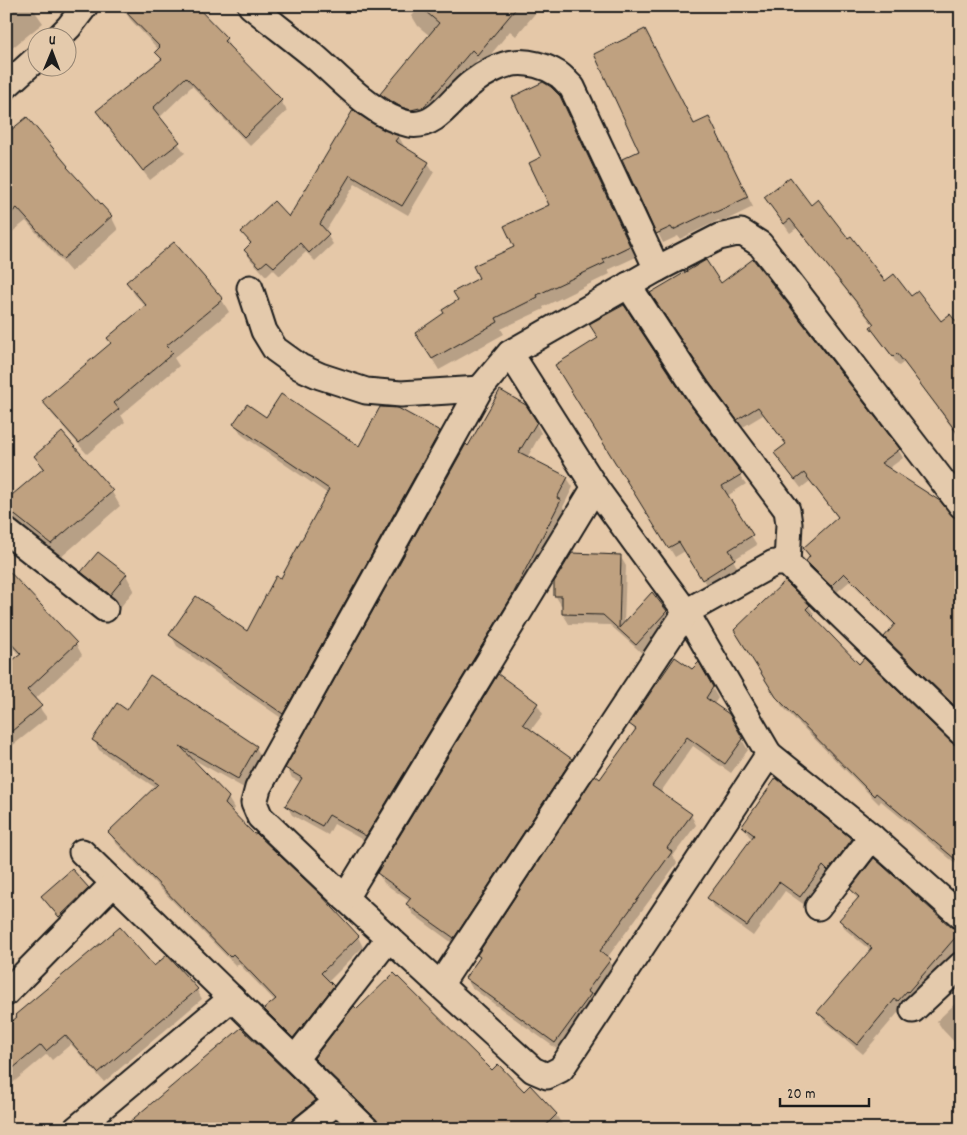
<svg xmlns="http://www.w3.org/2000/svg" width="967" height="1135" viewBox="0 0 967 1135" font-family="Dekko,sans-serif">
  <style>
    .shadow { fill: #0003 }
    .building { fill: #bfa180; stroke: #1c1c1c }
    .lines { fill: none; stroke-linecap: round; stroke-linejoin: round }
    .minor-casing { stroke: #1c1c1c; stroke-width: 29 }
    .minor { stroke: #e4caac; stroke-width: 25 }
  </style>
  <rect width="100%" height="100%" fill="#e5c8a8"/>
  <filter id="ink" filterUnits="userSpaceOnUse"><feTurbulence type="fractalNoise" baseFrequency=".02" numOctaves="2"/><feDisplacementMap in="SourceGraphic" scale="10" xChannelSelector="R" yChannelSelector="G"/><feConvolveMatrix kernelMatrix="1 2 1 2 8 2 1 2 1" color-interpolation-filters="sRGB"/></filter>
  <g filter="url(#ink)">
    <g class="shadow">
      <polygon points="6,6 31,6 43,23 6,53"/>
      <polygon points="127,6 205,6 199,12 226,39 231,49 281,101 287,111 250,146 192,86 159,118 185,153 150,180 103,121 97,111 162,61 157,52 159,50 130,19 124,9"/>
      <polygon points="271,6 290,6 282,15"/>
      <polygon points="417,6 536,6 538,10 516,36 510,31 483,64 478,59 428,118 387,104 381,94 430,36 418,26 412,16 419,8"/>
      <polygon points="559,97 636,257 608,270 610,274 543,307 544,309 501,329 504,334 439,370 423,344 445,314 516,247 551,205 543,158"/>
      <polygon points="27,118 71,173 111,216 118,230 71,272 26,221 6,237 6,135"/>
      <polygon points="694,126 714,129 753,207 720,223 719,220 680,239 678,236 663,243 658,233 641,151"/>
      <polygon points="376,128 399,137 404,146 403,148 428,163 434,172 408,215 355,184 325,232 333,244 315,261 306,252 280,276 273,269 266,276 251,260 245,250 251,245 242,232 289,219"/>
      <polygon points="765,197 811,206 848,240 885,283 911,298 941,323 961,330 961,440 904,362 899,366 877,337 871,328 874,326 797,228 790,233"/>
      <polygon points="128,283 222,300 229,312 174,358 179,366 121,415 125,422 87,454 51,413 44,401 112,344 146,307 135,295"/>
      <polygon points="721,285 898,449 903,458 888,469 961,631 961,714 890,646 885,637 895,626 850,581 836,593 812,570 807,561 809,557 804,549 838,518 810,481 801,488 781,462 776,454 787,445 763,415 743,427 715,391 657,302"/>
      <polygon points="562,375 684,399 746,484 727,496 757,545 733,560 739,570 709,588 685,551 675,557"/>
      <polygon points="266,419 359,448 439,432 446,443 290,724 177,646 171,635 247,633 282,580 328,494 242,435 235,424"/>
      <polygon points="536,423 541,433 527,458 567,478 573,487 563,507 565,510 540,562 372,845 334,824 328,835 292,815 287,806 300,782 292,778 287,768 469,447"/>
      <polygon points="35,456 112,492 120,506 60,558 11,519 6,510 6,501 43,470"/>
      <polygon points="620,556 626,566 624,624 666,612 672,621 643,654 610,625 569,624 563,614 564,605 561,605 555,595"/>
      <polygon points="6,570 76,644 82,655 34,700 47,718 12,746 6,740 6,669 21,656 6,641"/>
      <polygon points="82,572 126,575 134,590 119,609 91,587"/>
      <polygon points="809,606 814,614 811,616 860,666 950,743 961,747 961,868 881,801 879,804 782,706 740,639"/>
      <polygon points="699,665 718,698 714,704 728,715 748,750 731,773 693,746 660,793 691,815 696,825 673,856 677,863 607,958 615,969 561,1052 472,988 466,978 480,958 478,955 635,731 631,724"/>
      <polygon points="537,704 543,714 531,730 571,760 577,769 459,948 413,914 407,904 409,901 384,883 378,873"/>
      <polygon points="127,711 256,747 261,757 244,788 191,758 228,798 234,808 231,813 358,937 363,947 328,982 338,997 299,1047 271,1019 265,1009 275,1001 239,964 236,966 115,842 110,833 156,788 99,750 94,740"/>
      <polygon points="743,826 851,840 857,850 806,906 785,891 753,936 715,908 709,898 753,839 749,836"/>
      <polygon points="88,889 93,899 66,926 49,906 43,896"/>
      <polygon points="851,889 961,931 961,947 914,1001 902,1008 863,1054 825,1022 819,1013 871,951 846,930 840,920 858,900"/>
      <polygon points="6,964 14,976 6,982"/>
      <polygon points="154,968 197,990 202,999 104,1082 71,1044 52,1060 47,1054 9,1086 6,1083 6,1028"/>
      <polygon points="961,998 961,1049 943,1030 937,1021"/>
      <polygon points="241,1029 315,1101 321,1111 299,1129 123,1129"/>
      <polygon points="315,1058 492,1071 556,1115 562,1124 558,1129 381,1129 381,1127 321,1068"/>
      <polygon points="337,1122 343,1129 328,1129"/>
    </g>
    <g class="building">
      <polygon points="120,6 196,6 227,38 224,41 282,100 244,137 186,77 153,108 180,142 143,171 96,111 162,59 155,52 160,47"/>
      <polygon points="419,6 518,6 477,55 472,50 424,107 411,110 401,107 380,94 439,23"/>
      <polygon points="645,29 694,124 709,117 748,197 714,213 712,211 673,230 671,227 656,234 622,159 639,151 594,54"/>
      <polygon points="543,82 551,87 560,96 630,246 603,259 605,263 537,295 538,297 496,318 498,322 432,359 415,333 444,313 442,310 458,300 453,292 479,278 473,266 514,247 504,226 549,205 529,163 541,157 512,97"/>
      <polygon points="353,110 377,126 399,136 395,141 429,162 402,206 350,175 320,224 329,234 309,253 300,243 274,267 267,261 260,267 244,250 251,243 241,232 274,201 289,217"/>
      <polygon points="27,117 68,166 67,167 112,216 63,259 17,208 6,217 6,134"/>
      <polygon points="790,177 811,205 818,199 848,238 851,236 885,281 894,274 911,296 918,291 941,321 950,314 961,328 961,438 897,353 893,357 870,327 874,324 790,219 784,224 764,197"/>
      <polygon points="174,242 223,299 166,346 173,353 114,403 119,409 79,443 42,401 111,343 107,338 146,305 126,282"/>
      <polygon points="753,259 900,449 881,463 940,501 961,525 961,712 884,637 895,624 844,573 831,586 806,561 810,556 803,548 838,517 804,473 795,480 774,453 786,444 758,407 737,420 709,382 650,293 706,260 721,283"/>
      <polygon points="624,305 685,398 742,474 722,486 753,535 729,550 735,559 702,580 679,542 668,548 555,365 598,338 589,324"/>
      <polygon points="500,390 526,405 537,422 519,452 568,477 557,498 561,500 512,596 366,836 329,815 322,826 285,806 302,778 285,768 466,444 468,446"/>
      <polygon points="281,394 359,446 380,407 398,408 440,431 283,714 169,635 196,596 247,631 276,576 281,578 329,489 233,424 247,404 266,417"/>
      <polygon points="62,432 113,491 51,544 6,508 6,500 44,468 34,456"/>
      <polygon points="98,552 127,574 110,595 81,572"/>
      <polygon points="572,553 621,555 619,628 652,592 667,611 636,645 603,615 562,614 562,596 554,596 554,582"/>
      <polygon points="6,568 77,643 27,690 42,706 6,736 6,665 21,654 6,638"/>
      <polygon points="785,581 810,605 806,609 859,664 864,658 951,742 961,746 961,864 876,793 874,796 776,697 734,630"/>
      <polygon points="675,657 692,669 699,662 713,687 706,698 729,714 743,739 725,764 687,737 652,786 692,814 667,848 672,852 600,951 611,959 587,991 591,994 555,1043 465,978 480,957 477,955 595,775 600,779 636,729 629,724"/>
      <polygon points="498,674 538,703 523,724 572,759 454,938 406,904 411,898 377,873"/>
      <polygon points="150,675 257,746 238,779 180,746 229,797 225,804 254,834 256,833 320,894 359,936 321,973 334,986 293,1038 264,1009 276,999 233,954 230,957 108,832 158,784 92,740 117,703 127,710"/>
      <polygon points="776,778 852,839 828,871 823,866 800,897 779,882 747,926 707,898 754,835 742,826"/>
      <polygon points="874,858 951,927 961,931 908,992 907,991 898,1001 895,999 857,1045 817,1012 872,948 839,920 859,897 850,889"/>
      <polygon points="72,869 89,888 59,917 41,896"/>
      <polygon points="120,927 154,966 167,955 198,989 98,1073 65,1035 46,1051 41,1045 6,1074 6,1026 17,1017 15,1015"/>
      <polygon points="394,973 492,1070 498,1064 524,1091 530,1085 557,1114 542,1129 380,1129 376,1119 314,1058 354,1006 357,1009"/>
      <polygon points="241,1028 316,1100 294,1118 290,1123 289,1129 121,1129"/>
    </g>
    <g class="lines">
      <defs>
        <g id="minor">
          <path d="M251,6C272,23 293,39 314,56C341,79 374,117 409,124C437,129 453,96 473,82C483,74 501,64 514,63C528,61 546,66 558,74C563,77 567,83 572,87L657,269"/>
          <polyline points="58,38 69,27 85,6"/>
          <polyline points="6,86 38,57"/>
          <polyline points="628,285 697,390 787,510 789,524 787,563"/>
          <polyline points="250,288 264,331 275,349 300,367 320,376 366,391 401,394 480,389"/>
          <polyline points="510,353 595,487 686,612 769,754 561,1069 547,1076 533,1070 345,898 260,817 254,803 258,788 480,389 510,353 657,269 719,237 741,232 760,244 961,505"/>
          <polyline points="6,531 105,609"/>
          <polyline points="769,754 872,837 961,916"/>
          <polyline points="82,852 366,1129"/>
          <polyline points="345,898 595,487"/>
          <polyline points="818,907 872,837"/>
          <polyline points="440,985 686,612 774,563 787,563 961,732"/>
          <polyline points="6,993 114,883"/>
          <polyline points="913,1010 961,965"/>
          <polyline points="295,1059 389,938"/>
          <polyline points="76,1129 232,998"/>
          <polyline points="303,1129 338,1101"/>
        </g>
      </defs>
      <use href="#minor" class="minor-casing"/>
      <use href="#minor" class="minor"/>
    </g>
  </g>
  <rect width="967" height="1135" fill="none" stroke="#e4caac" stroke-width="25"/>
  <rect x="12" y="12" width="942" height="1110" fill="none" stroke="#1c1c1c" stroke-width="2" filter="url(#ink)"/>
  <g transform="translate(52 52) rotate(1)"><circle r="24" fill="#e4caac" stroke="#948472"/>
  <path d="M0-4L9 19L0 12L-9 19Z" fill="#1c1c1c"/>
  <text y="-8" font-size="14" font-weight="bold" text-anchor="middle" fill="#1c1c1c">U</text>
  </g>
  <path d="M780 1098v8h89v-8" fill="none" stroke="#1c1c1c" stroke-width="2.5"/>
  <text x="787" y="1098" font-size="15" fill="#1c1c1c" stroke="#e4caac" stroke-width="4" paint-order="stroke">20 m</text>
</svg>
